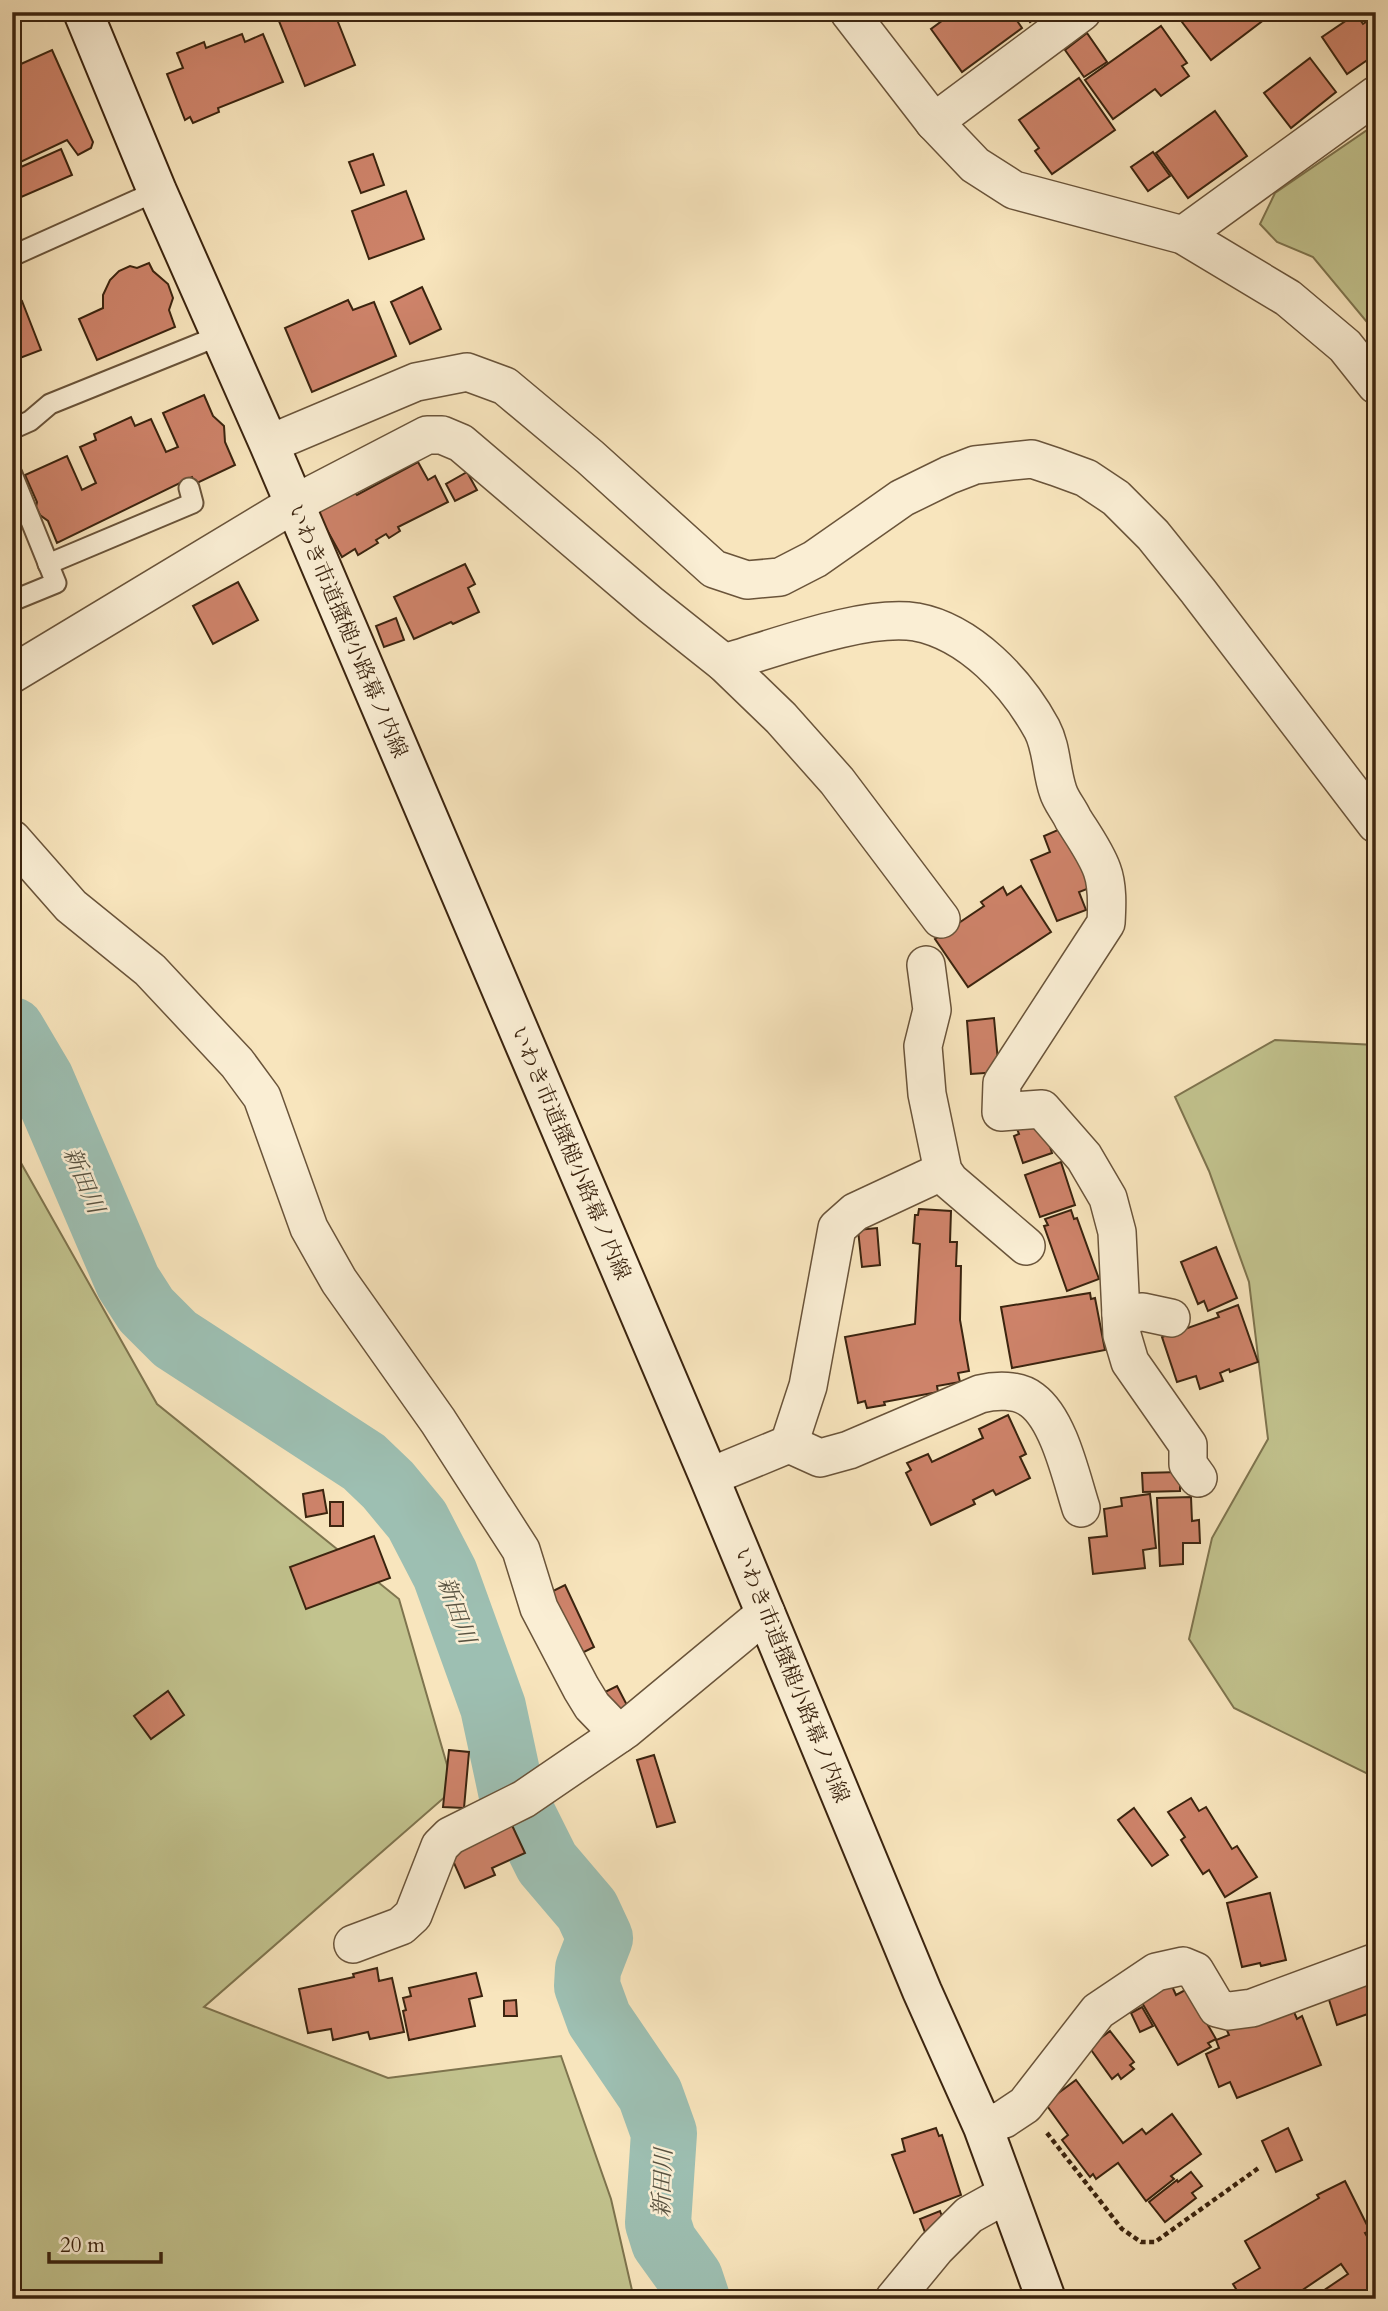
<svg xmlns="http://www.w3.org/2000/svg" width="1388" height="2311" viewBox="0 0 1388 2311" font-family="Cardo,'Noto Serif JP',serif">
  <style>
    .green { fill: #c2c38e; stroke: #7e744e; stroke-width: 2 }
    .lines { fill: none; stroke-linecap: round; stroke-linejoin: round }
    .river { stroke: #9dbfb2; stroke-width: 66 }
    .building { fill: #ce836a; stroke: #3b240f; stroke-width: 2 }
    .lane-casing { stroke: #6a543a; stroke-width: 23 }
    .street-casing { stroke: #6a543a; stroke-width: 40 }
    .secondary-casing { stroke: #3b240f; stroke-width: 42 }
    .path { stroke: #3b240f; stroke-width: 4.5; stroke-dasharray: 5 3.5; stroke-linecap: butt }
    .lane { stroke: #faeed4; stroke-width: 19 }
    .street { stroke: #faeed4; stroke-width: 37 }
    .secondary { stroke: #faeed4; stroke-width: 38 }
    .labels { text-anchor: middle; stroke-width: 5; stroke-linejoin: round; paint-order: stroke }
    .street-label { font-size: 21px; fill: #3b240f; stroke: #faeed4 }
    .water-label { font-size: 23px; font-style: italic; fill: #585240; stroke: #faeed4 }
  </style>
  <rect width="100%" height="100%" fill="#f8e5bd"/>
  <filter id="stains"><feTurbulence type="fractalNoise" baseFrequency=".00286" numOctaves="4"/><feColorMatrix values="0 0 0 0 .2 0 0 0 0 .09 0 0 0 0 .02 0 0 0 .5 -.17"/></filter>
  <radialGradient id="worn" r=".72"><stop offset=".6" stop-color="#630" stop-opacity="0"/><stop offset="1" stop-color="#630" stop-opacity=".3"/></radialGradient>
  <g class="green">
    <polygon points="1376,124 1376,333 1313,257 1277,242 1260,224 1275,193"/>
    <polygon points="1275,1040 1376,1045 1376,1778 1234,1708 1189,1639 1212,1538 1268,1439 1249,1282 1209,1171 1175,1097"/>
    <polygon points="12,1147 157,1404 399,1599 454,1789 204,2007 388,2078 561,2056 611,2199 634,2299 12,2299"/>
  </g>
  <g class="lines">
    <polyline class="river" points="12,1030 41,1079 128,1282 146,1310 175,1339 364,1462 388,1485 417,1520 445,1574 493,1707 511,1791 547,1863 587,1910 600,1938 588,1969 587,1986 599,2019 650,2094 664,2133 658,2223 664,2242 690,2278 697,2299"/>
  </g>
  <g class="building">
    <polygon points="289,12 334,12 355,65 305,86 277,16"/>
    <polygon points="954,12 1011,12 1022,28 962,72 931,29"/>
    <polygon points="1023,12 1044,12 1030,22"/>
    <polygon points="1195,12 1260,12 1265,19 1211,60 1182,22"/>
    <polygon points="1356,14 1363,24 1369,20 1376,29 1376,54 1347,74 1322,37"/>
    <polygon points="1161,26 1187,63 1182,66 1189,76 1161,96 1155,89 1113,119 1085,80"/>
    <polygon points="1087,33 1107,62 1084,77 1065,50"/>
    <polygon points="242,34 245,42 263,34 283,82 218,108 219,112 193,123 190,117 185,120 167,74 183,68 177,53 204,42 206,48"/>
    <polygon points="52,50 93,142 91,148 78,155 67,140 12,166 12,68"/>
    <polygon points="1310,58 1336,92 1291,128 1264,93"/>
    <polygon points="1079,78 1115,130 1052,174 1035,151 1039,148 1019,120"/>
    <polygon points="1215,111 1247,156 1188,198 1156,153"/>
    <polygon points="61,149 72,175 12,201 12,171"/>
    <polygon points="1153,152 1170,176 1148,191 1131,167"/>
    <polygon points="373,154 384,185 361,193 349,162"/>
    <polygon points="406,191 424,239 369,259 352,211"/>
    <polygon points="149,263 153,271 168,284 173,298 169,310 175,327 97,360 79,319 103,308 103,295 110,280 119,271 130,266 137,268"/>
    <polygon points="422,287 441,329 410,344 391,302"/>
    <polygon points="348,300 353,310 374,302 396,356 312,392 285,328"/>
    <polygon points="22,301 41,350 12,361 12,305"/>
    <polygon points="204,395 213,416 224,426 225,442 235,465 195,484 192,477 57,543 48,521 40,515 36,507 37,502 25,475 67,456 82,490 96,483 80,447 96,440 94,434 131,417 135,426 151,419 166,452 178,447 163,413"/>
    <polygon points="418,462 428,480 435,476 448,502 398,527 400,531 389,538 386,534 376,540 378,543 358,555 355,549 342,557 316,510 353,490 357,495"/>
    <polygon points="467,472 477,490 455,501 446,484"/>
    <polygon points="465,564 475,584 468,588 479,612 453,624 451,622 414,639 394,597"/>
    <polygon points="238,582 258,620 213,644 193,606"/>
    <polygon points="396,618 404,640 384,647 376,626"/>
    <polygon points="1067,826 1092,887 1079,892 1086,910 1057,921 1031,860 1050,852 1044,836"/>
    <polygon points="1021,886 1051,932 968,987 935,939 984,906 981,902 1003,887 1007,895"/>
    <polygon points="994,1018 999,1072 971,1074 967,1021"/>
    <polygon points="1040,1115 1052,1153 1023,1163 1014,1136 1019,1134 1015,1124"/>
    <polygon points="1061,1162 1075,1205 1040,1217 1025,1175"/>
    <polygon points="919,1209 951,1211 950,1242 957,1242 956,1266 961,1266 960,1320 969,1371 958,1373 960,1382 937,1386 938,1392 884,1402 885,1405 867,1408 865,1401 858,1403 845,1337 915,1324 920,1244 913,1243 915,1215 918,1215"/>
    <polygon points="1071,1210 1074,1219 1077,1218 1099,1279 1067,1291 1044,1226 1048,1225 1045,1219"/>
    <polygon points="877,1228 880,1265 862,1267 858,1230"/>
    <polygon points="1216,1247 1237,1298 1208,1311 1204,1301 1198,1304 1181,1262"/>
    <polygon points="1090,1293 1091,1299 1095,1298 1105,1350 1012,1368 1001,1307"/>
    <polygon points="1238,1305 1258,1362 1230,1372 1229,1369 1220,1373 1223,1381 1200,1389 1196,1376 1177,1382 1162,1337 1219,1317 1217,1313"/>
    <polygon points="1008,1415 1026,1454 1020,1457 1030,1478 996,1495 993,1490 973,1500 975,1504 931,1525 906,1473 911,1470 907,1463 928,1454 932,1462 983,1438 979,1429"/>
    <polygon points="1180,1472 1180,1491 1143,1492 1142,1473"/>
    <polygon points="323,1490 327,1513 306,1517 303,1494"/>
    <polygon points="1150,1494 1156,1548 1143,1550 1145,1568 1093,1574 1089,1538 1107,1536 1104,1509 1122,1506 1121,1498"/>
    <polygon points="1191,1497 1192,1521 1199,1520 1200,1543 1183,1543 1183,1564 1160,1566 1157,1498"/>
    <rect x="330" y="1502" width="13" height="24"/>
    <polygon points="374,1536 390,1578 306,1609 290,1567"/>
    <polygon points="565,1585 594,1647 576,1656 547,1594"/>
    <polygon points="617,1686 629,1709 613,1717 601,1694"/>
    <polygon points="168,1691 184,1715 151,1739 134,1716"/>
    <polygon points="449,1750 469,1752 464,1808 443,1807"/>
    <polygon points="654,1755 675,1822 657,1827 637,1760"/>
    <polygon points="1191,1798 1199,1811 1206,1807 1232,1849 1237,1846 1257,1877 1225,1897 1209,1870 1203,1874 1181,1840 1185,1837 1168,1812"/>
    <polygon points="1134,1808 1168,1855 1152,1866 1118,1820"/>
    <polygon points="510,1821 525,1853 492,1868 495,1875 465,1888 450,1854"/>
    <polygon points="1270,1893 1286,1960 1261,1966 1260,1963 1242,1967 1227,1903"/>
    <polygon points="377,1968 379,1981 392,1978 404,2032 370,2039 368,2032 333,2040 331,2029 308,2033 299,1989 354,1977 353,1974"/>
    <polygon points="476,1973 482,1996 469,1999 475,2026 409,2040 403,2011 406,2010 403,1998 411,1996 409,1988"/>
    <polygon points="1365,1973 1376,2002 1376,2011 1337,2025 1325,1987"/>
    <polygon points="1171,1984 1176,1995 1187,1989 1216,2039 1208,2043 1211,2047 1178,2065 1141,2001"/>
    <polygon points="516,2000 517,2016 504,2016 504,2001"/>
    <polygon points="1291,2005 1297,2019 1302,2016 1321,2065 1237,2098 1230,2082 1219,2087 1206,2054 1219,2048 1216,2040 1229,2035 1225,2026"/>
    <polygon points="1142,2007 1153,2026 1140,2032 1131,2013"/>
    <polygon points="1110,2031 1134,2062 1130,2065 1134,2069 1121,2079 1118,2074 1112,2079 1089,2047"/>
    <polygon points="1076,2080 1123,2143 1142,2129 1146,2134 1172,2114 1201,2154 1171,2176 1174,2179 1146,2201 1118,2163 1096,2179 1093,2174 1090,2177 1062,2140 1068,2135 1045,2103"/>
    <polygon points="936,2128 939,2136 942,2135 961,2195 914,2213 892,2155 905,2151 902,2139"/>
    <polygon points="1288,2128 1302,2160 1276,2172 1262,2141"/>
    <polygon points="1191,2172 1202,2186 1192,2193 1196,2198 1165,2222 1149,2202 1177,2180 1178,2182"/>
    <polygon points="1345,2181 1370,2231 1365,2233 1371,2243 1376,2241 1376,2299 1311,2299 1348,2274 1341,2264 1298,2293 1301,2299 1242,2299 1233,2284 1260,2268 1245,2241 1319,2198 1317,2195"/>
    <polygon points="940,2211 946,2227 926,2235 920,2219"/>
  </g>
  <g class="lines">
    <defs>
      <g id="lane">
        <polyline points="12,256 157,191"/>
        <polyline points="12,429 30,421 50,404 221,335"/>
        <polyline points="12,474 56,583 12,601"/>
        <polyline points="48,564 193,503 189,488"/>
      </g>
      <g id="street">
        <polyline points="849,12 934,122 975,165 1014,190 1183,235 1288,298 1345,346 1376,385"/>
        <polyline points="934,122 1082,12"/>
        <polyline points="1183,235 1376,95"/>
        <polyline points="269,444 416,382 467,372 505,386 590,457 714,569 747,580 780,577 815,559 902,498 949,475 975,465 1032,459 1056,467 1086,478 1116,498 1153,535 1198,591 1376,824"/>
        <path d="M724,663C776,648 863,614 916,622C970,632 1017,683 1042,729C1052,748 1051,771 1058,791C1061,801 1069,810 1073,819C1083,835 1096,853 1102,870C1108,886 1107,906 1106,923L1002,1083L1001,1112L1042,1109L1084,1157L1108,1198L1117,1232L1122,1335L1130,1362L1188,1445V1464L1198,1478"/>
        <polyline points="12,674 294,504 427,435 442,435 461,443 651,605 724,663 781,718 837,781 941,919"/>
        <polyline points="12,839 71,906 150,970 237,1063 262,1097 309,1228 339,1281 438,1421 521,1550 539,1608 581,1688 592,1706 619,1734"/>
        <polyline points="926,965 932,1010 923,1046 927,1094 943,1171 950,1181 1026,1246"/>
        <polyline points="1121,1314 1143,1312 1171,1318"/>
        <polyline points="789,1444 808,1386 837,1228 855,1212 943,1171"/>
        <path d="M709,1477L789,1444L820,1458L849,1450L980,1394C996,1390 1018,1389 1032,1400C1059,1420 1071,1477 1081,1508"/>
        <polyline points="353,1944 401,1926 413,1915 440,1846 450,1836 524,1799 625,1730 766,1613"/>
        <polyline points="983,2127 1004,2119 1025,2105 1098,2011 1156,1972 1183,1966 1195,1971 1217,2008 1229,2011 1252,2008 1376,1962"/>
        <polyline points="894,2299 936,2248 969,2215 1007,2194"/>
      </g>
      <polyline id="secondary" points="83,12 157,191 269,444 709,1477 922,1991 983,2127 1046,2299"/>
    </defs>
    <use href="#lane" class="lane-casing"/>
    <use href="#street" class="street-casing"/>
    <use href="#secondary" class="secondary-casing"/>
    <polyline class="path" points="1047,2133 1122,2229 1141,2242 1155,2242 1260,2167"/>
    <use href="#lane" class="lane"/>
    <use href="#street" class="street"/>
    <use href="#secondary" class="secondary"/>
  </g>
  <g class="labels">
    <g class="street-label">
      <text transform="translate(348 631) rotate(67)" y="7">いわき市道搔槌小路幕ノ内線</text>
      <text transform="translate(571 1153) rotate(67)" y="7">いわき市道搔槌小路幕ノ内線</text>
      <text transform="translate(792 1675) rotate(68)" y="7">いわき市道搔槌小路幕ノ内線</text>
    </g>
    <g class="water-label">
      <text transform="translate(84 1180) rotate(67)" y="8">新田川</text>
      <text transform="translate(457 1610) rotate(70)" y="8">新田川</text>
      <text transform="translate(662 2183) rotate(-88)" y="8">新田川</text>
    </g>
  </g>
  <rect width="1388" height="2311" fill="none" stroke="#f8e5bd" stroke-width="42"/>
  <rect x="14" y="14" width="1360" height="2283" fill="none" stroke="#3b240f" stroke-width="3.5"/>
  <rect x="21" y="21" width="1346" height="2269" fill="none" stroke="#3b240f" stroke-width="2"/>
  <path d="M49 2252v10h112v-10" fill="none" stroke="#3b240f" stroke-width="3.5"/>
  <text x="60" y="2252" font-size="21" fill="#3b240f" stroke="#faeed4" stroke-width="5" paint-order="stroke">20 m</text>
  <rect width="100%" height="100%" filter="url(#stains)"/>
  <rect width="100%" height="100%" fill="url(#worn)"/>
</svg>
